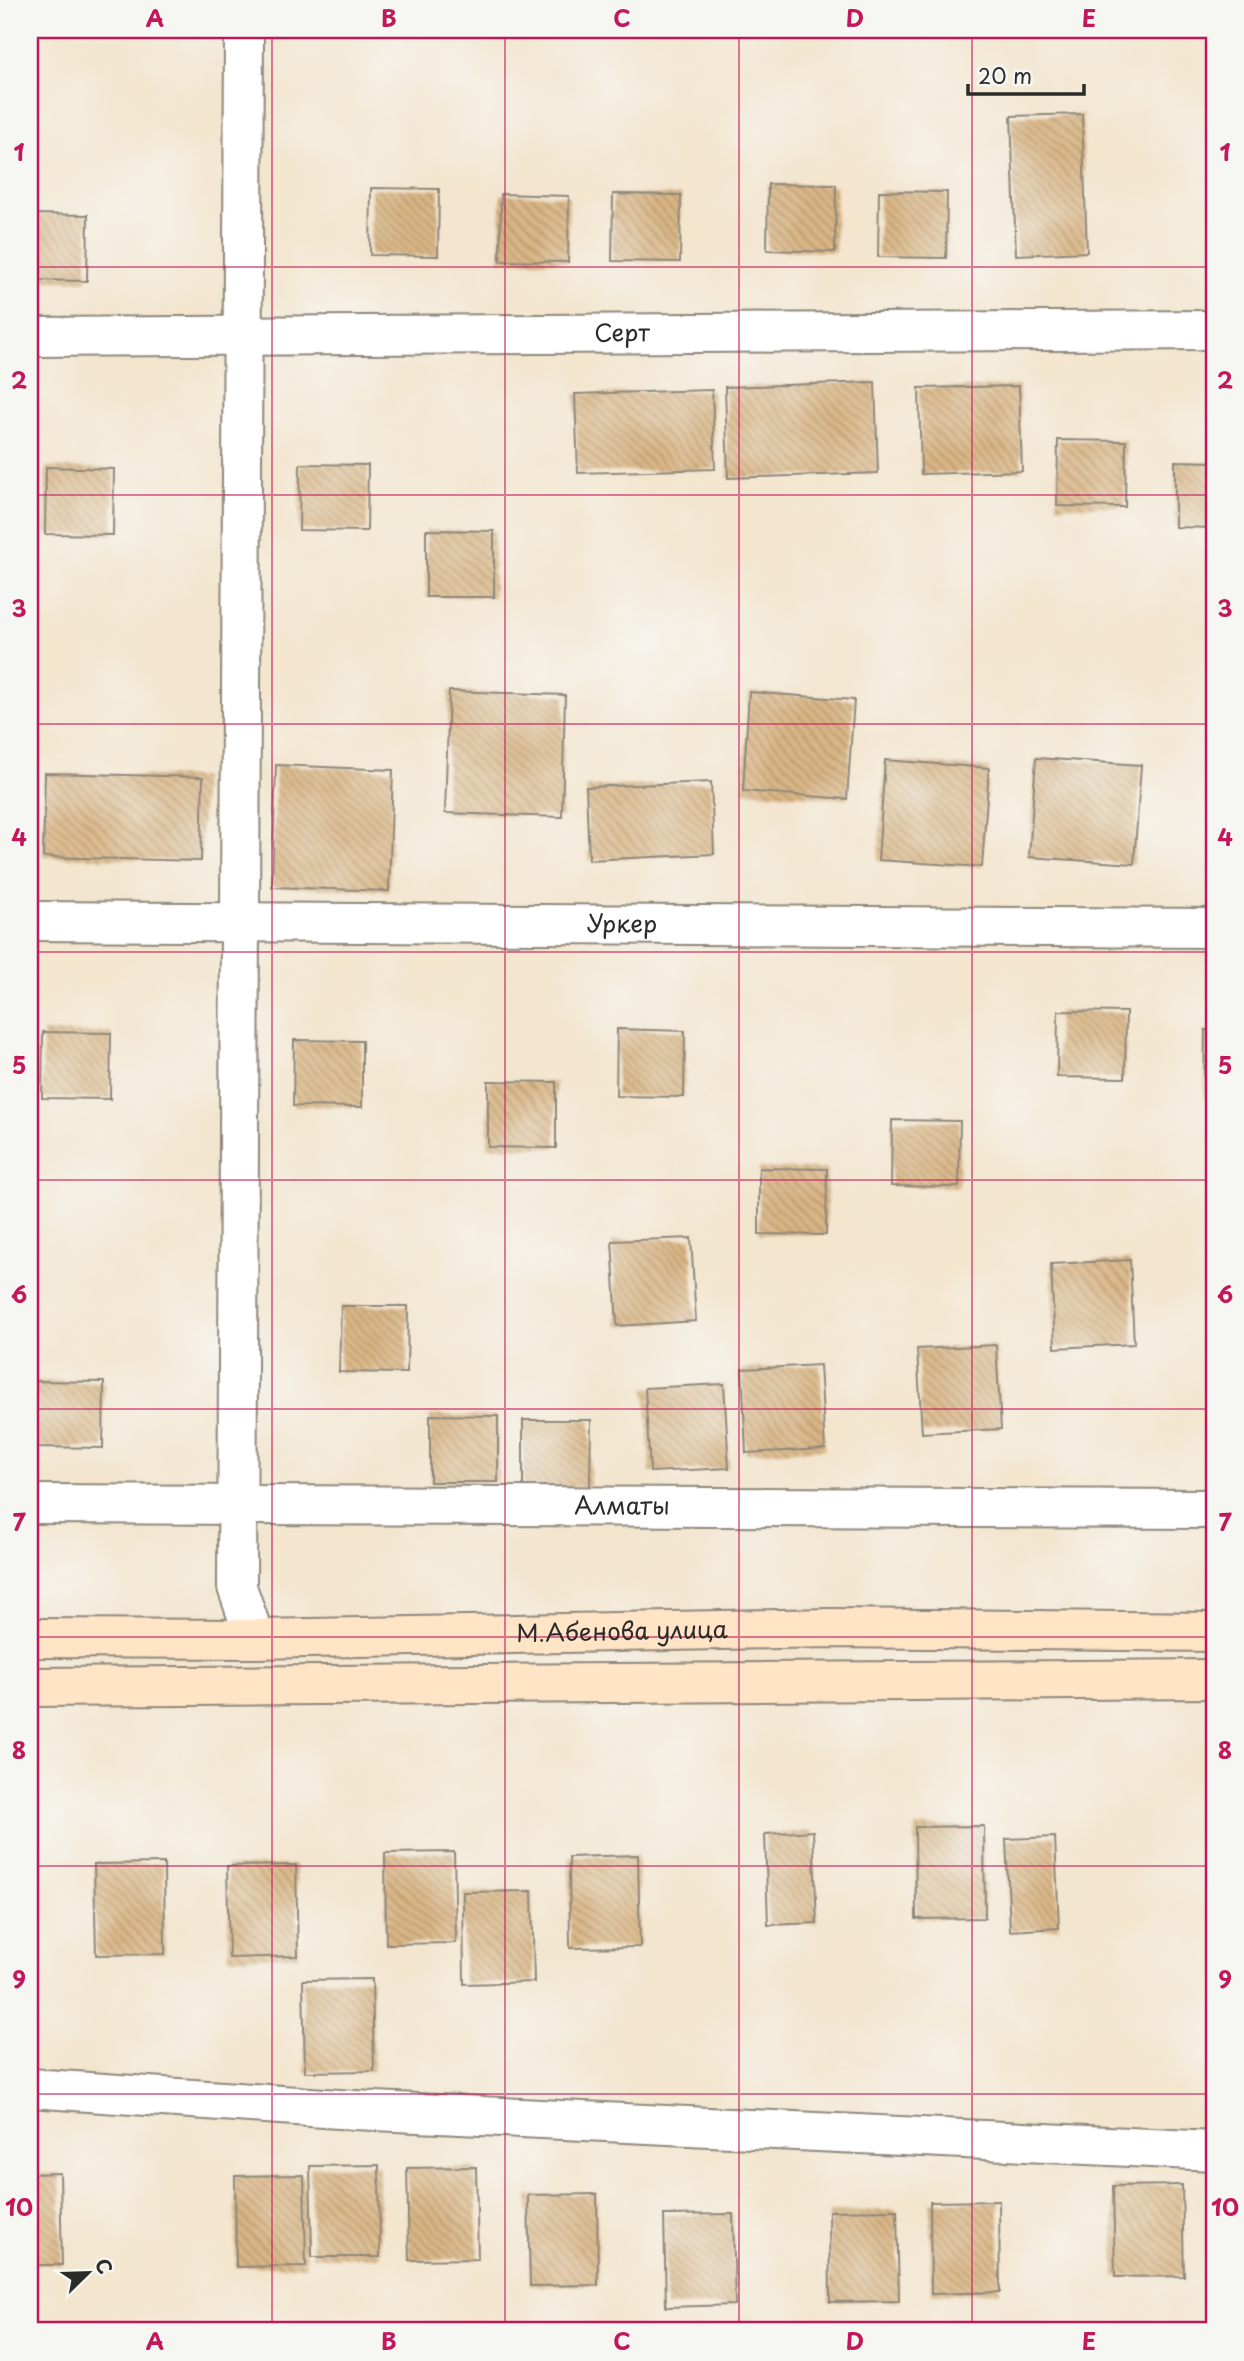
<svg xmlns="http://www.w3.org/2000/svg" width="1244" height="2361" viewBox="0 0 1244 2361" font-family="'Playpen Sans',sans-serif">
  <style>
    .building { fill: url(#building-back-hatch) }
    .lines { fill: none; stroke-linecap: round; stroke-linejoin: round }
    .street-casing { stroke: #8f887c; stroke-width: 42 }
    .secondary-casing { stroke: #8f887c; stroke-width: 42 }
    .street { stroke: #fff; stroke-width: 38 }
    .secondary { stroke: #ffe4c6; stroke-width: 38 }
    .grid { fill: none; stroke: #c2185b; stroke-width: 2; stroke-opacity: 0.55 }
    .labels { text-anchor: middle; stroke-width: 7; stroke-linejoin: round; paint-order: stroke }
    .street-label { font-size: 24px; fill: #2b2b2b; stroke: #f6f6f2 }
    .neatline { fill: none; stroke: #c2185b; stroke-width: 2.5 }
    .grid-label { font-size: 23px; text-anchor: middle; font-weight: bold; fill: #c2185b }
  </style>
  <defs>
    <pattern id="building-back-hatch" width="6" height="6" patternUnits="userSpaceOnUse" patternTransform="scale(1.75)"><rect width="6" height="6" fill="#dab685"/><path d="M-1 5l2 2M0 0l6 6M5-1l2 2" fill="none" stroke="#b1946d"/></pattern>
  </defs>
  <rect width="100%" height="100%" fill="#f6f6f2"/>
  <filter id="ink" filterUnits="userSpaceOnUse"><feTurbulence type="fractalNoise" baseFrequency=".0143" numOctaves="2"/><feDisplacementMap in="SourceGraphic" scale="14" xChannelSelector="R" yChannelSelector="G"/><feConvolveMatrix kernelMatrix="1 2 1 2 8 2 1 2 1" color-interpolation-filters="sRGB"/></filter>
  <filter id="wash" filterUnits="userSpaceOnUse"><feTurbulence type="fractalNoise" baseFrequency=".00686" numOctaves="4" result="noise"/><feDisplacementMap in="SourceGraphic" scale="28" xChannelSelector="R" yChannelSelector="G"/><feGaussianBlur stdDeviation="1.57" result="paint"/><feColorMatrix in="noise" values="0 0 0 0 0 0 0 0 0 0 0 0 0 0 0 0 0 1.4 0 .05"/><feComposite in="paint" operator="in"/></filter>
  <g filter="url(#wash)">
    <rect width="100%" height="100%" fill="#f3e5ce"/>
    <g id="blocks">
      <g class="building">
        <polygon points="1082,114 1087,252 1016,255 1011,116"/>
        <polygon points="768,184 836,185 835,252 767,250"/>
        <polygon points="371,188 439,189 438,256 370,255"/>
        <polygon points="879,191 947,192 946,258 878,257"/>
        <polygon points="501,194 569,196 568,262 500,261"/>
        <polygon points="613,194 681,195 680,262 612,261"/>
        <polygon points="30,214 88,215 87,281 30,280"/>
        <polygon points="875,382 878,473 728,478 725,387"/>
        <polygon points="1019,386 1022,471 921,474 919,388"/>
        <polygon points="712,390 715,469 578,473 575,394"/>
        <polygon points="1058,440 1126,441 1125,507 1057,506"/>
        <polygon points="1175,461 1214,462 1214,528 1175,527"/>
        <polygon points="300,464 368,465 367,531 299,530"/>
        <polygon points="46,467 114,469 113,535 45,534"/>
        <polygon points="426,530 494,531 494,597 426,597"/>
        <polygon points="449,691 565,695 562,817 445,813"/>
        <polygon points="749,692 854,700 847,799 743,791"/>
        <polygon points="1036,758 1141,765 1134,864 1029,857"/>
        <polygon points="885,760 989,768 982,867 878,860"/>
        <polygon points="276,765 393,770 389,891 272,887"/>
        <polygon points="45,773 203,777 201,861 43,857"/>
        <polygon points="711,782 714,854 589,860 586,787"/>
        <polygon points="1058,1011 1126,1012 1125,1078 1057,1077"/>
        <polygon points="617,1029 685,1031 684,1097 616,1096"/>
        <polygon points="1205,1030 1214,1031 1214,1097 1204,1097"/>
        <polygon points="43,1032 111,1033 110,1099 42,1098"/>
        <polygon points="294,1040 362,1041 362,1107 293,1106"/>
        <polygon points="488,1081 556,1082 556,1148 488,1147"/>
        <polygon points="892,1120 960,1121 959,1187 891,1186"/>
        <polygon points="759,1168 827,1169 826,1235 759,1234"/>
        <polygon points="691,1238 696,1321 617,1326 612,1241"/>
        <polygon points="1130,1260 1134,1344 1055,1348 1051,1264"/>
        <polygon points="341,1306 408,1306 407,1373 339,1372"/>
        <polygon points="996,1345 1001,1429 922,1433 917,1349"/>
        <polygon points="820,1365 825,1449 746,1453 742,1369"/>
        <polygon points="36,1381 104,1382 103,1448 35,1447"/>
        <polygon points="724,1384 729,1468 650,1472 645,1388"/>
        <polygon points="430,1415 498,1416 498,1482 430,1482"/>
        <polygon points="523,1420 591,1420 590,1487 523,1486"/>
        <polygon points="984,1826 985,1918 916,1919 915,1827"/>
        <polygon points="813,1831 817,1923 768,1925 765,1834"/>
        <polygon points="1055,1837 1059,1928 1010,1931 1006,1839"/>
        <polygon points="454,1852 456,1943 386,1944 385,1853"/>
        <polygon points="638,1855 640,1947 570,1948 569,1857"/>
        <polygon points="164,1863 165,1954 96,1955 94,1864"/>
        <polygon points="296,1865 298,1956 229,1958 227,1866"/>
        <polygon points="532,1891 534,1982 464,1984 463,1892"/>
        <polygon points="372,1979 374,2071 305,2072 303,1980"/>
        <polygon points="379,2165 380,2257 312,2257 310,2166"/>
        <polygon points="476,2167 478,2259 409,2260 407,2168"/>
        <polygon points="60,2173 62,2265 30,2265 30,2174"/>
        <polygon points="304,2175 306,2266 236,2267 235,2176"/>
        <polygon points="1182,2185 1184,2276 1115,2277 1113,2186"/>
        <polygon points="597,2194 598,2285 530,2286 528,2195"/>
        <polygon points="999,2201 1000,2292 931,2294 930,2202"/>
        <polygon points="897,2210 899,2301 830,2302 829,2211"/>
        <polygon points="733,2214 735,2305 666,2307 664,2215"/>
      </g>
    </g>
  </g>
  <g filter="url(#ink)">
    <use href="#blocks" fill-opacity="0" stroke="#8f887c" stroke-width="2"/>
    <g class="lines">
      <defs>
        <g id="street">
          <polyline points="244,30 237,1587 255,1639"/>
          <path id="s1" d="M30,337L1214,330"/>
          <path id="s2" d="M30,921L1214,928"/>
          <path id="s3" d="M30,1504L1214,1509"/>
          <polyline points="30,2088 354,2110 1214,2151"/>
        </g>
        <g id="secondary">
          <path id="s4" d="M30,1638L255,1639L830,1628L1214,1632"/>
          <polyline points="30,1687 1214,1679"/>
        </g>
      </defs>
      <use href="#street" class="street-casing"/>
      <use href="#secondary" class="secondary-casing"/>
      <use href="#street" class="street"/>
      <use href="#secondary" class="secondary"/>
    </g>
  </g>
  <path class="grid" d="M272,30V2331M505,30V2331M739,30V2331M972,30V2331M30,267H1214M30,495H1214M30,724H1214M30,952H1214M30,1180H1214M30,1409H1214M30,1637H1214M30,1866H1214M30,2094H1214"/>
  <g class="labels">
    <g class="street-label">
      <text dy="8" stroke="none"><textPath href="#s1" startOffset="592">Серт</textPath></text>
      <text dy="8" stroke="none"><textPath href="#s2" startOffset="592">Уркер</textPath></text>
      <text dy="8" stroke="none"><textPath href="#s3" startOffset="592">Алматы</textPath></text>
      <text dy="8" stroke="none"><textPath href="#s4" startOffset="592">М.Абенова улица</textPath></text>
    </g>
  </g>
  <rect width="1244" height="2361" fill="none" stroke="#f6f6f2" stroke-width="77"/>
  <g transform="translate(88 2273) rotate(67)" stroke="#f6f6f2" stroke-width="5" paint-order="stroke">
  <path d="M0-5L12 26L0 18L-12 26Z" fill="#2b2b2b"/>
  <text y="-10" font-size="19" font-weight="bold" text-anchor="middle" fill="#2b2b2b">С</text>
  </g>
  <path d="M968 84v10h116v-10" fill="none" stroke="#2b2b2b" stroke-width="3.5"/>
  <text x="978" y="84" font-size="21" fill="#2b2b2b" stroke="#f6f6f2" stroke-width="5" paint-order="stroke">20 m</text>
  <rect x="38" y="38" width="1168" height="2284" class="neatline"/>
  <g class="grid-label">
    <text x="155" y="27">A</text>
    <text x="389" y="27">B</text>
    <text x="622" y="27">C</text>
    <text x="855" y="27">D</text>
    <text x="1089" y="27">E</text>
    <text x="19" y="161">1</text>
    <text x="1225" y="161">1</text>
    <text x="19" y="389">2</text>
    <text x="1225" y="389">2</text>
    <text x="19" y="617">3</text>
    <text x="1225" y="617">3</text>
    <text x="19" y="846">4</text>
    <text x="1225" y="846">4</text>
    <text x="19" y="1074">5</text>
    <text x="1225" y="1074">5</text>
    <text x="19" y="1303">6</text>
    <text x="1225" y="1303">6</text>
    <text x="19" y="1531">7</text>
    <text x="1225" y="1531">7</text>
    <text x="19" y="1759">8</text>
    <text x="1225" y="1759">8</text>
    <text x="19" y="1988">9</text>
    <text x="1225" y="1988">9</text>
    <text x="19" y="2216">10</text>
    <text x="1225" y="2216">10</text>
    <text x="155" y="2350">A</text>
    <text x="389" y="2350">B</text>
    <text x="622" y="2350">C</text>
    <text x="855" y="2350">D</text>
    <text x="1089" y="2350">E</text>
  </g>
</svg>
